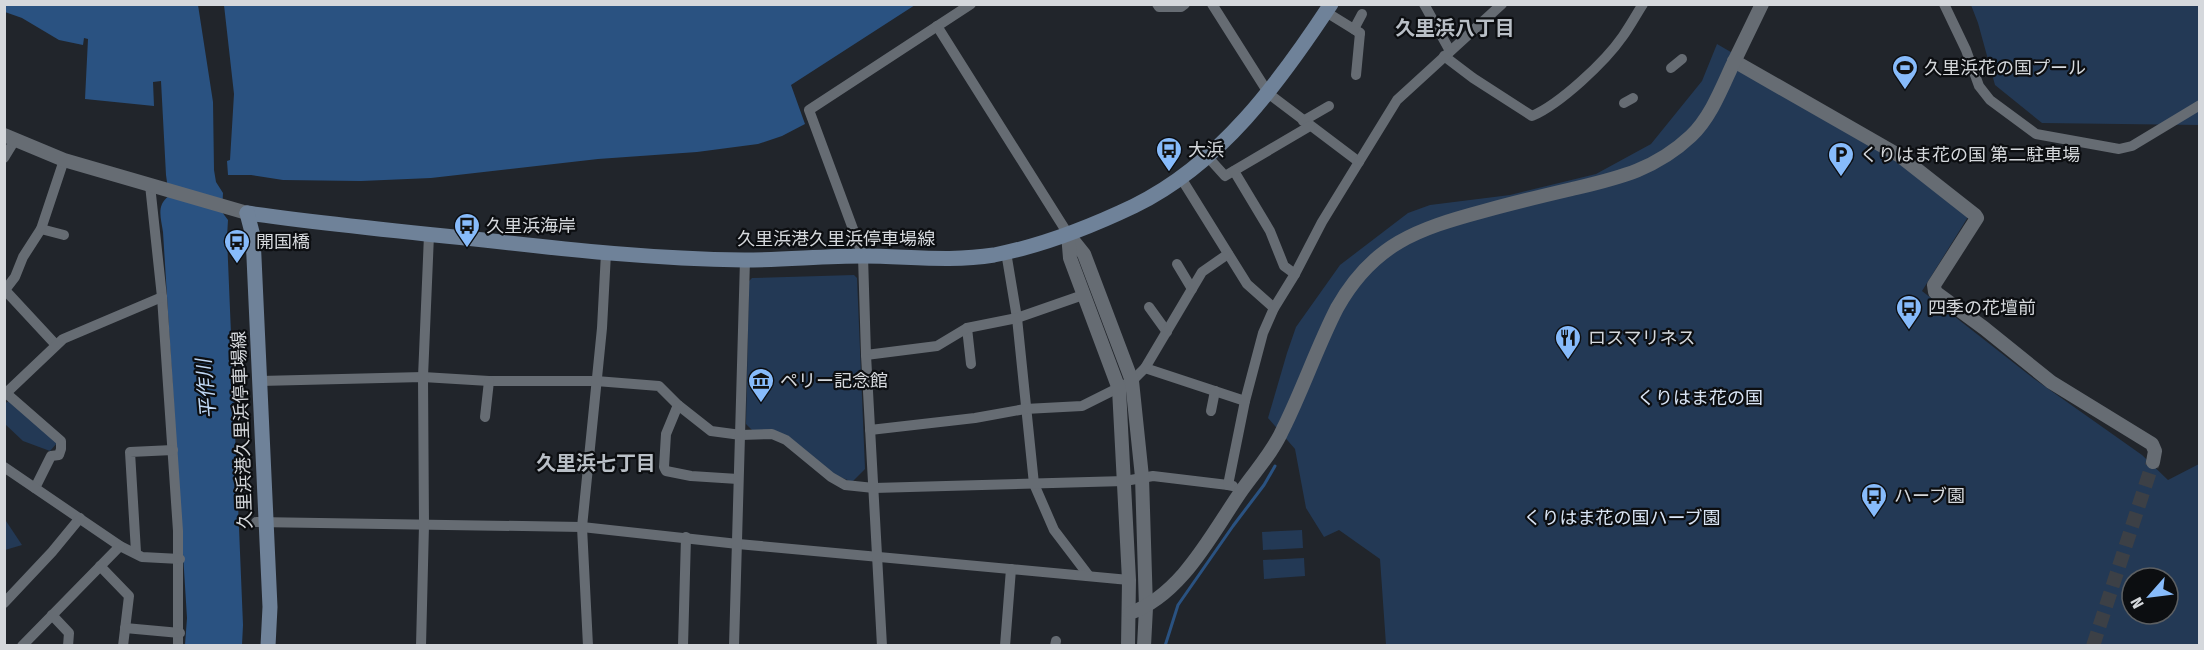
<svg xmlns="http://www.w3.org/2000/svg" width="2204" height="650" viewBox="0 0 2204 650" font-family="'Fira Sans Condensed','Noto Sans JP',sans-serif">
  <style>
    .green { fill: #233955; fill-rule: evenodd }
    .water { fill: #2a5281 }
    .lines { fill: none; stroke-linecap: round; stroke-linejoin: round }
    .stream { stroke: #2a5281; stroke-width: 3 }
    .tertiary-tunnel { stroke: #3c4046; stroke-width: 14; stroke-dasharray: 14 7; stroke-linecap: butt }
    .minor { stroke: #666c73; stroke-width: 10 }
    .tertiary { stroke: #666c73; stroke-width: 14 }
    .secondary { stroke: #6f8299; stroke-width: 15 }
    .labels { text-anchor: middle; stroke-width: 4.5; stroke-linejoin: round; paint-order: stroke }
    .poi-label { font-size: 18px; fill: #d5d8dc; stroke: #0c0e11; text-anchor: start }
    .street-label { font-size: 18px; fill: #d5d8dc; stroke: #0c0e11 }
    .park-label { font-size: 18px; fill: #dae5f5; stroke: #0c0e11 }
    .neighbourhood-label { font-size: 20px; font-weight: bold; fill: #b9bfc6; stroke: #0c0e11 }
    .water-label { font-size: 20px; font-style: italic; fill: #c0d8f5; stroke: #0c0e11 }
  </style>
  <rect width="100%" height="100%" fill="#21252b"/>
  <g class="green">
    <polygon points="1971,5 2199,5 2199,125 2042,123 1995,85 1978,23"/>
    <path d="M1717,44L1900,150L1968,217L1922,291L2033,378L2142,455L2168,480L2199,464V645H1386L1380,559L1339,530L1324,537L1306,508L1295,449L1268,418L1287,353L1296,327L1340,265L1408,213L1430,205L1510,195L1596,174L1651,144L1702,81ZM2132,578H2168V614H2132Z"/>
    <polygon points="854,275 857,278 865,469 852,482 833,474 788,436 752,430 746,424 749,281 752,278"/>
    <polygon points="9,401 57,443 50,451 23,441 5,424 4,404"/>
    <polygon points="4,518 22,545 5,550 4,550"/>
    <polygon points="1302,530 1303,548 1263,550 1262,532"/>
    <polygon points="1304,558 1305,576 1264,579 1263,560"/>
  </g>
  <g class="water">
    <path d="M4,5H198L213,102L214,170L216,182L223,193L222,212L228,220L227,237L243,625L242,645H185L187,618L163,232C161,218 156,205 169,196L166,175L161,81L153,82L154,106L85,99L88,39L84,38L83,45L59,40L22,18L5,12Z"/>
    <polygon points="224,5 224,4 915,5 791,85 805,124 782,136 758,144 697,152 598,159 431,178 361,181 283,180 251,175 228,175 227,161 230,160 234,94"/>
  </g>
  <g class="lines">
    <polyline class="stream" points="1165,646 1178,605 1233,526 1264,485 1275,466"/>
    <polyline class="tertiary-tunnel" points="2093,646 2153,462"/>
    <g class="minor">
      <polyline points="1157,4 1159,7 1181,7 1185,4"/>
      <polyline points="1212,4 1269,94 1359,162"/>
      <polyline points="1424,4 1450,51"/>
      <polyline points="1944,4 1966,50 1979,86 1990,100 2036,134 2119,149 2132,146 2200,105"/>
      <polyline points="1326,12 1360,33"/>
      <polyline points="937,26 1068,234"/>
      <path d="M1444,56L1473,78L1532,116C1560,104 1605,62 1623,36C1630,26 1636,15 1643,4"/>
      <polyline points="1671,68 1682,59"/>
      <polyline points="1356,75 1360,33 1354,29 1362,14"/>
      <polyline points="1624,103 1633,98"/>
      <polyline points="1303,121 1329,106"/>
      <polyline points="1207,156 1225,176 1310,126"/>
      <polyline points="4,158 15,140"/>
      <polyline points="1234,171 1270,231 1284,266 1295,274"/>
      <polyline points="1181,178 1247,284 1274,308"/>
      <polyline points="150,185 162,297 178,531 178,646"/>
      <polyline points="41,229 64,235"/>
      <polyline points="1006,252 1017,318 1034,484 1054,530 1089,576"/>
      <polyline points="1177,264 1192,289"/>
      <polyline points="4,289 56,345"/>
      <polyline points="5,290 15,277 23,257 41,229 64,160"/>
      <polyline points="1149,307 1167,332"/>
      <polyline points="967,328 971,364"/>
      <polyline points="866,355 937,346 967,328 1017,318 1083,295"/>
      <polyline points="1145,368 1245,401"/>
      <polyline points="260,381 423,377 489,381 596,381 659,386 678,405 711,431 741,435 772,434 786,440 831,477 845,485 874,488 1125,481 1153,476 1228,485"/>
      <polyline points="6,393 61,441 61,449 59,455 51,456 35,488"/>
      <polyline points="4,395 63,339 162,297"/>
      <polyline points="678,405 666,434 664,467 666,471 691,476 738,479"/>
      <polyline points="1211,411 1215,391"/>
      <polyline points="485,417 489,381"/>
      <polyline points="870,430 975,418 1025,409 1082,406 1132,381 1145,368 1202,272 1228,254"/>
      <polyline points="4,467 120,546 142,557 180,559"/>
      <polyline points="1233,486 1228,485 1245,401 1263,333 1274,308 1295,274 1322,222 1397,100 1502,4"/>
      <polyline points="256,522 582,527 738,544 1129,580"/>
      <polyline points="136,552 130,452 173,450"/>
      <polyline points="100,566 129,596 123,646"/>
      <polyline points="4,603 52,552 80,518"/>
      <polyline points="52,615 69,633 68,646"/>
      <polyline points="125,628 180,633"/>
      <polyline points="22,646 120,546"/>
      <polyline points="421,646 424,525 423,377 429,235"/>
      <polyline points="588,646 582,527 602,328 606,253"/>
      <polyline points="683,646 686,537"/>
      <polyline points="734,646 745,260"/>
      <polyline points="882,646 866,355 863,256 809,110 971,4"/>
      <polyline points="1005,646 1011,569"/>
      <polyline points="1055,646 1056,641"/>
    </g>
    <g class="tertiary">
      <polyline points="1734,61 1900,156 1975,215 1977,218 1934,285 1935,292 1984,328 2051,382 2152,444 2155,451 2153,462"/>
      <polyline points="4,135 64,160 247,213"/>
      <polyline points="1068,234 1084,254 1132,381 1142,477 1146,608 1144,646"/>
      <polyline points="1068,234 1070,258 1119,389 1129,580 1128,646"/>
      <path d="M1130,613C1182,595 1212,533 1242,490C1256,470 1273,452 1283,429C1303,389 1317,347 1337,308C1373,244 1417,229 1484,211C1513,203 1542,196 1572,189C1618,178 1655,170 1691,136C1710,118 1721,90 1732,66C1742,45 1752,25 1762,4"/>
    </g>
    <g class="secondary">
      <path d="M247,213C326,224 405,232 484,240C570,250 657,259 744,260C784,260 823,256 863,256C907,256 950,262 994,255C1041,246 1090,227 1134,206C1220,164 1279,83 1331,4"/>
      <polyline points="247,213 253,236 270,607 268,646"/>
    </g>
  </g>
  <defs>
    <symbol id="stadium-pin" viewBox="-11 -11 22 30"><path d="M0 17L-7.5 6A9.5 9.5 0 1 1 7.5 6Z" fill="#87bbfb" stroke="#0c0e11"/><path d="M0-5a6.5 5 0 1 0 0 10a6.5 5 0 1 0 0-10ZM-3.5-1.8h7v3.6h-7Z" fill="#111"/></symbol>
    <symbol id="bus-pin" viewBox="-11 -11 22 30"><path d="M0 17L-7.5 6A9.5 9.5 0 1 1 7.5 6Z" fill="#87bbfb" stroke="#0c0e11"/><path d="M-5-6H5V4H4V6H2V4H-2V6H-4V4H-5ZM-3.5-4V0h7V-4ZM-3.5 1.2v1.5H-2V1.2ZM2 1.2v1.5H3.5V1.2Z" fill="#111"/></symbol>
    <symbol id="parking-pin" viewBox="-11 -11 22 30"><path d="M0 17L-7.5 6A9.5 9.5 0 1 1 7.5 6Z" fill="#87bbfb" stroke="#0c0e11"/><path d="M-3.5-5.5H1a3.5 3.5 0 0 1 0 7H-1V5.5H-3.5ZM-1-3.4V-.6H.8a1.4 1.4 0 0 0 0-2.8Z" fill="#111"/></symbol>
    <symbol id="restaurant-pin" viewBox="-11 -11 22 30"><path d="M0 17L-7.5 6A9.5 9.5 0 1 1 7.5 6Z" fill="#87bbfb" stroke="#0c0e11"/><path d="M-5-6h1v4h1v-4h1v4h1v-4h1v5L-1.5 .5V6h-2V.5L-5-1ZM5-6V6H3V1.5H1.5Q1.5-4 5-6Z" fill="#111"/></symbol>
    <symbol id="museum-pin" viewBox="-11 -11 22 30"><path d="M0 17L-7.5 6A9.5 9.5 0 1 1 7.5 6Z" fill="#87bbfb" stroke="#0c0e11"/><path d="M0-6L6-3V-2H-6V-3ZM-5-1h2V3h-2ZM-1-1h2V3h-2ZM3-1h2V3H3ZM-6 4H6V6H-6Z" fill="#111"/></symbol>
  </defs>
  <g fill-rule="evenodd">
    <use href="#stadium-pin" x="1890" y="53" width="30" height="40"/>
    <use href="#bus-pin" x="1154" y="135" width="30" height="40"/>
    <use href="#parking-pin" x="1826" y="140" width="30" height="40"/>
    <use href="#bus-pin" x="452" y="211" width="30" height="40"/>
    <use href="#bus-pin" x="222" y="227" width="30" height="40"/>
    <use href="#bus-pin" x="1894" y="293" width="30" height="40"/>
    <use href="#restaurant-pin" x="1553" y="323" width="30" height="40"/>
    <use href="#museum-pin" x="746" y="366" width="30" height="40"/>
    <use href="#bus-pin" x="1859" y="481" width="30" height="40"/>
  </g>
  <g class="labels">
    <g class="poi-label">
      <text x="1924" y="74">久里浜花の国プール</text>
      <text x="1188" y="156">大浜</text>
      <text x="1860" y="161">くりはま花の国 第二駐車場</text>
      <text x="486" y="232">久里浜海岸</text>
      <text x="256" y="248">開国橋</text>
      <text x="1928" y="314">四季の花壇前</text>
      <text x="1588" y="344">ロスマリネス</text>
      <text x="780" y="387">ペリー記念館</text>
      <text x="1894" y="502">ハーブ園</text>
    </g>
    <g class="street-label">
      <text x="836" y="245">久里浜港久里浜停車場線</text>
      <text transform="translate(242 430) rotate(-92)" y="6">久里浜港久里浜停車場線</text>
    </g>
    <g class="park-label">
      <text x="1700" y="404">くりはま花の国</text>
      <text x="1622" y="524">くりはま花の国ハーブ園</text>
    </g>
    <g class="neighbourhood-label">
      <text x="1455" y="35">久里浜八丁目</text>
      <text x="596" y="470">久里浜七丁目</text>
    </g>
    <g class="water-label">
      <text transform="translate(206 389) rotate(-95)" y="7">平作川</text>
    </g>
  </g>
  <rect width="2204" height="650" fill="none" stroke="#d5d8dc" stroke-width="12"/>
  <g transform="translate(2150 596) rotate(242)"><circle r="28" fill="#0c0e11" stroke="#5c5f62" stroke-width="1.5"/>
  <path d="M0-4.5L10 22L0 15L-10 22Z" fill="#87bbfb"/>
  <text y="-9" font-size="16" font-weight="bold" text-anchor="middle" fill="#d5d8dc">N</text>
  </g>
</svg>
